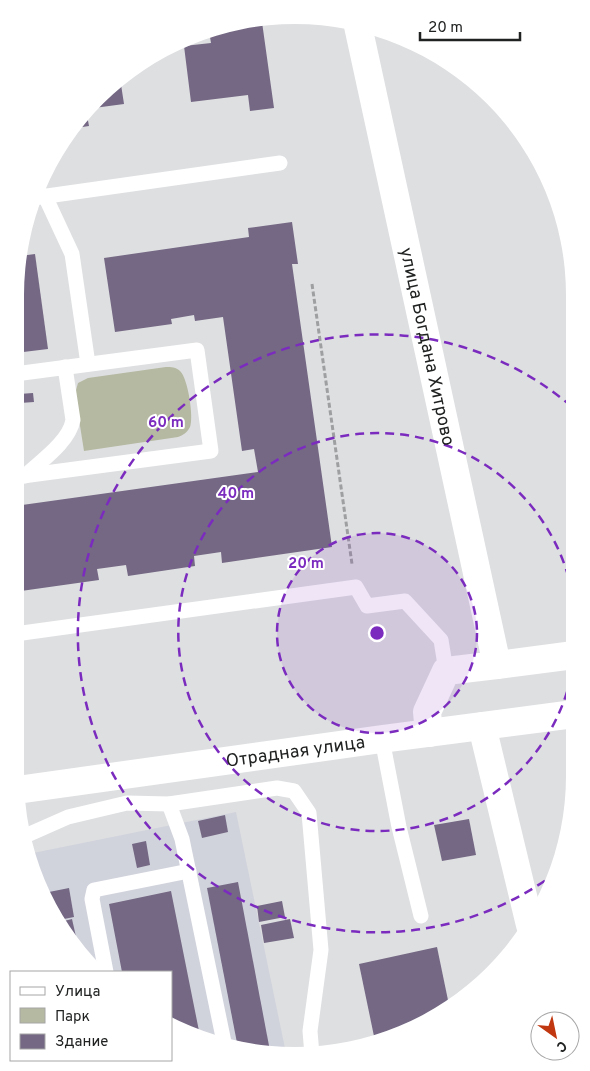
<svg xmlns="http://www.w3.org/2000/svg" width="590" height="1071" viewBox="0 0 590 1071" font-family="Overpass,sans-serif">
  <style>
    .built { fill: #d1d3dc }
    .green { fill: #b5b9a1 }
    .building { fill: #746884 }
    .lines { fill: none; stroke-linecap: round; stroke-linejoin: round }
    .path { stroke: #9e9fa0; stroke-width: 3; stroke-dasharray: 5 2.5; stroke-linecap: butt }
    .lane { stroke: #fff; stroke-width: 15 }
    .street { stroke: #fff; stroke-width: 28 }
    .ring { fill: none; stroke: #7b2cbf; stroke-width: 2.5; stroke-dasharray: 9 6 }
    .labels { text-anchor: middle; stroke-width: 4; stroke-linejoin: round; paint-order: stroke }
    .street-label { font-size: 18px; fill: #202121; stroke: #fff }
    .centre { fill: #7b2cbf; stroke: #fff; stroke-width: 2.5 }
    .ring-label { font-size: 15px; text-anchor: middle; font-weight: bold; fill: #7b2cbf; stroke: #fff; stroke-width: 4; stroke-linejoin: round; paint-order: stroke }
  </style>
  <rect width="100%" height="100%" fill="#dedfe1"/>
  <polygon class="built" points="236,812 286,1053 222,1046 171,1023 171,972 100,972 73,946 30,866 28,854"/>
  <path class="green" d="M166,367C171,367 176,367 180,371C188,378 194,418 190,427C187,433 183,435 178,437L84,451L75,394L78,383L88,378Z"/>
  <g class="building">
    <polygon points="262,22 274,108 250,111 248,95 191,102 184,46 211,43 209,31 223,24"/>
    <polygon points="120,78 124,104 94,108"/>
    <polygon points="87,115 89,126 76,128"/>
    <polygon points="292,222 298,264 292,264 332,547 222,563 221,552 194,556 195,566 128,576 126,565 97,569 99,580 21,591 19,580 15,580 15,506 258,472 254,449 242,451 223,317 195,321 194,315 171,319 172,324 115,332 104,258 249,237 248,228"/>
    <polygon points="35,254 48,349 15,353 16,277 20,256"/>
    <polygon points="33,393 34,402 20,403 19,394"/>
    <polygon points="225,815 228,832 202,838 198,821"/>
    <polygon points="469,819 476,855 442,861 434,825"/>
    <polygon points="146,841 150,865 137,868 132,844"/>
    <polygon points="238,882 270,1051 238,1048 207,888"/>
    <polygon points="69,888 74,917 59,920 44,893"/>
    <polygon points="171,891 200,1036 171,1023 171,972 122,972 109,904"/>
    <polygon points="282,901 285,917 259,922 257,906"/>
    <polygon points="72,919 79,950 73,946 60,922"/>
    <polygon points="290,919 294,938 264,943 261,925"/>
    <polygon points="437,947 449,1005 402,1035 375,1041 359,964"/>
  </g>
  <g class="lines">
    <polyline class="path" points="312,284 352,564"/>
    <g class="lane">
      <polyline points="45,196 72,254 88,364"/>
      <polyline points="33,198 280,163"/>
      <path d="M25,476C41,461 69,442 73,420L65,367"/>
      <polyline points="15,477 211,451 197,350 15,374"/>
      <polyline points="15,634 356,587 367,606 405,601 441,640 446,671"/>
      <polyline points="382,739 399,827 421,916"/>
      <polyline points="169,804 182,839 225,1047"/>
      <polyline points="25,836 68,817 127,803 169,804 277,788 294,791 309,813 321,950 310,1031 312,1055"/>
      <polyline points="106,972 92,899 94,890 189,871"/>
    </g>
    <g class="street">
      <path id="s1" d="M358,26L497,665L446,671L427,712L429,733"/>
      <polyline points="497,665 574,655"/>
      <polyline points="482,726 530,925"/>
      <path id="s2" d="M17,790L382,739L574,714"/>
    </g>
  </g>
  <circle cx="377" cy="633" r="100" fill="#7b2cbf" fill-opacity=".12"/>
  <g class="ring">
    <circle cx="377" cy="633" r="100"/>
    <path d="M574 662A199 199 0 1 1 574 602"/>
    <path d="M557 872A299 299 0 1 1 571 406"/>
  </g>
  <g class="labels">
    <g class="street-label">
      <text dy="6" stroke="none"><textPath href="#s1" startOffset="328">улица Богдана Хитрово</textPath></text>
      <text dy="6" stroke="none"><textPath href="#s2" startOffset="281">Отрадная улица</textPath></text>
    </g>
  </g>
  <path d="M0 0H590V1071H0ZM295 24H295A271 271 0 0 1 566 295V776A271 271 0 0 1 295 1047H295A271 271 0 0 1 24 776V295A271 271 0 0 1 295 24Z" fill="#fff" fill-rule="evenodd"/>
  <circle cx="377" cy="633" r="8" class="centre"/>
  <g class="ring-label">
    <text x="166" y="427">60 m</text>
    <text x="236" y="498">40 m</text>
    <text x="306" y="568">20 m</text>
  </g>
  <rect x="10" y="971" width="162" height="90" fill="#ffffff" stroke="#a6a6a6"/>
  <rect x="20" y="987" width="25" height="8" fill="#ffffff" stroke="#a6a6a6"/>
  <text x="55" y="996" font-size="15" fill="#202121">Улица</text>
  <rect x="20" y="1008" width="25" height="15" fill="#b5b9a1" stroke="#a6a6a6"/>
  <text x="55" y="1021" font-size="15" fill="#202121">Парк</text>
  <rect x="20" y="1034" width="25" height="15" fill="#746884" stroke="#a6a6a6"/>
  <text x="55" y="1046" font-size="15" fill="#202121">Здание</text>
  <g transform="translate(555 1036) rotate(147)"><circle r="24" fill="#ffffff" stroke="#a6a6a6"/>
  <path d="M0-4L9 19L0 12L-9 19Z" fill="#c13810"/>
  <text y="-8" font-size="14" font-weight="bold" text-anchor="middle" fill="#202121">С</text>
  </g>
  <path d="M420 32v8h100v-8" fill="none" stroke="#202121" stroke-width="2.5"/>
  <text x="428" y="32" font-size="15" fill="#202121" stroke="#ffffff" stroke-width="4" paint-order="stroke">20 m</text>
</svg>
